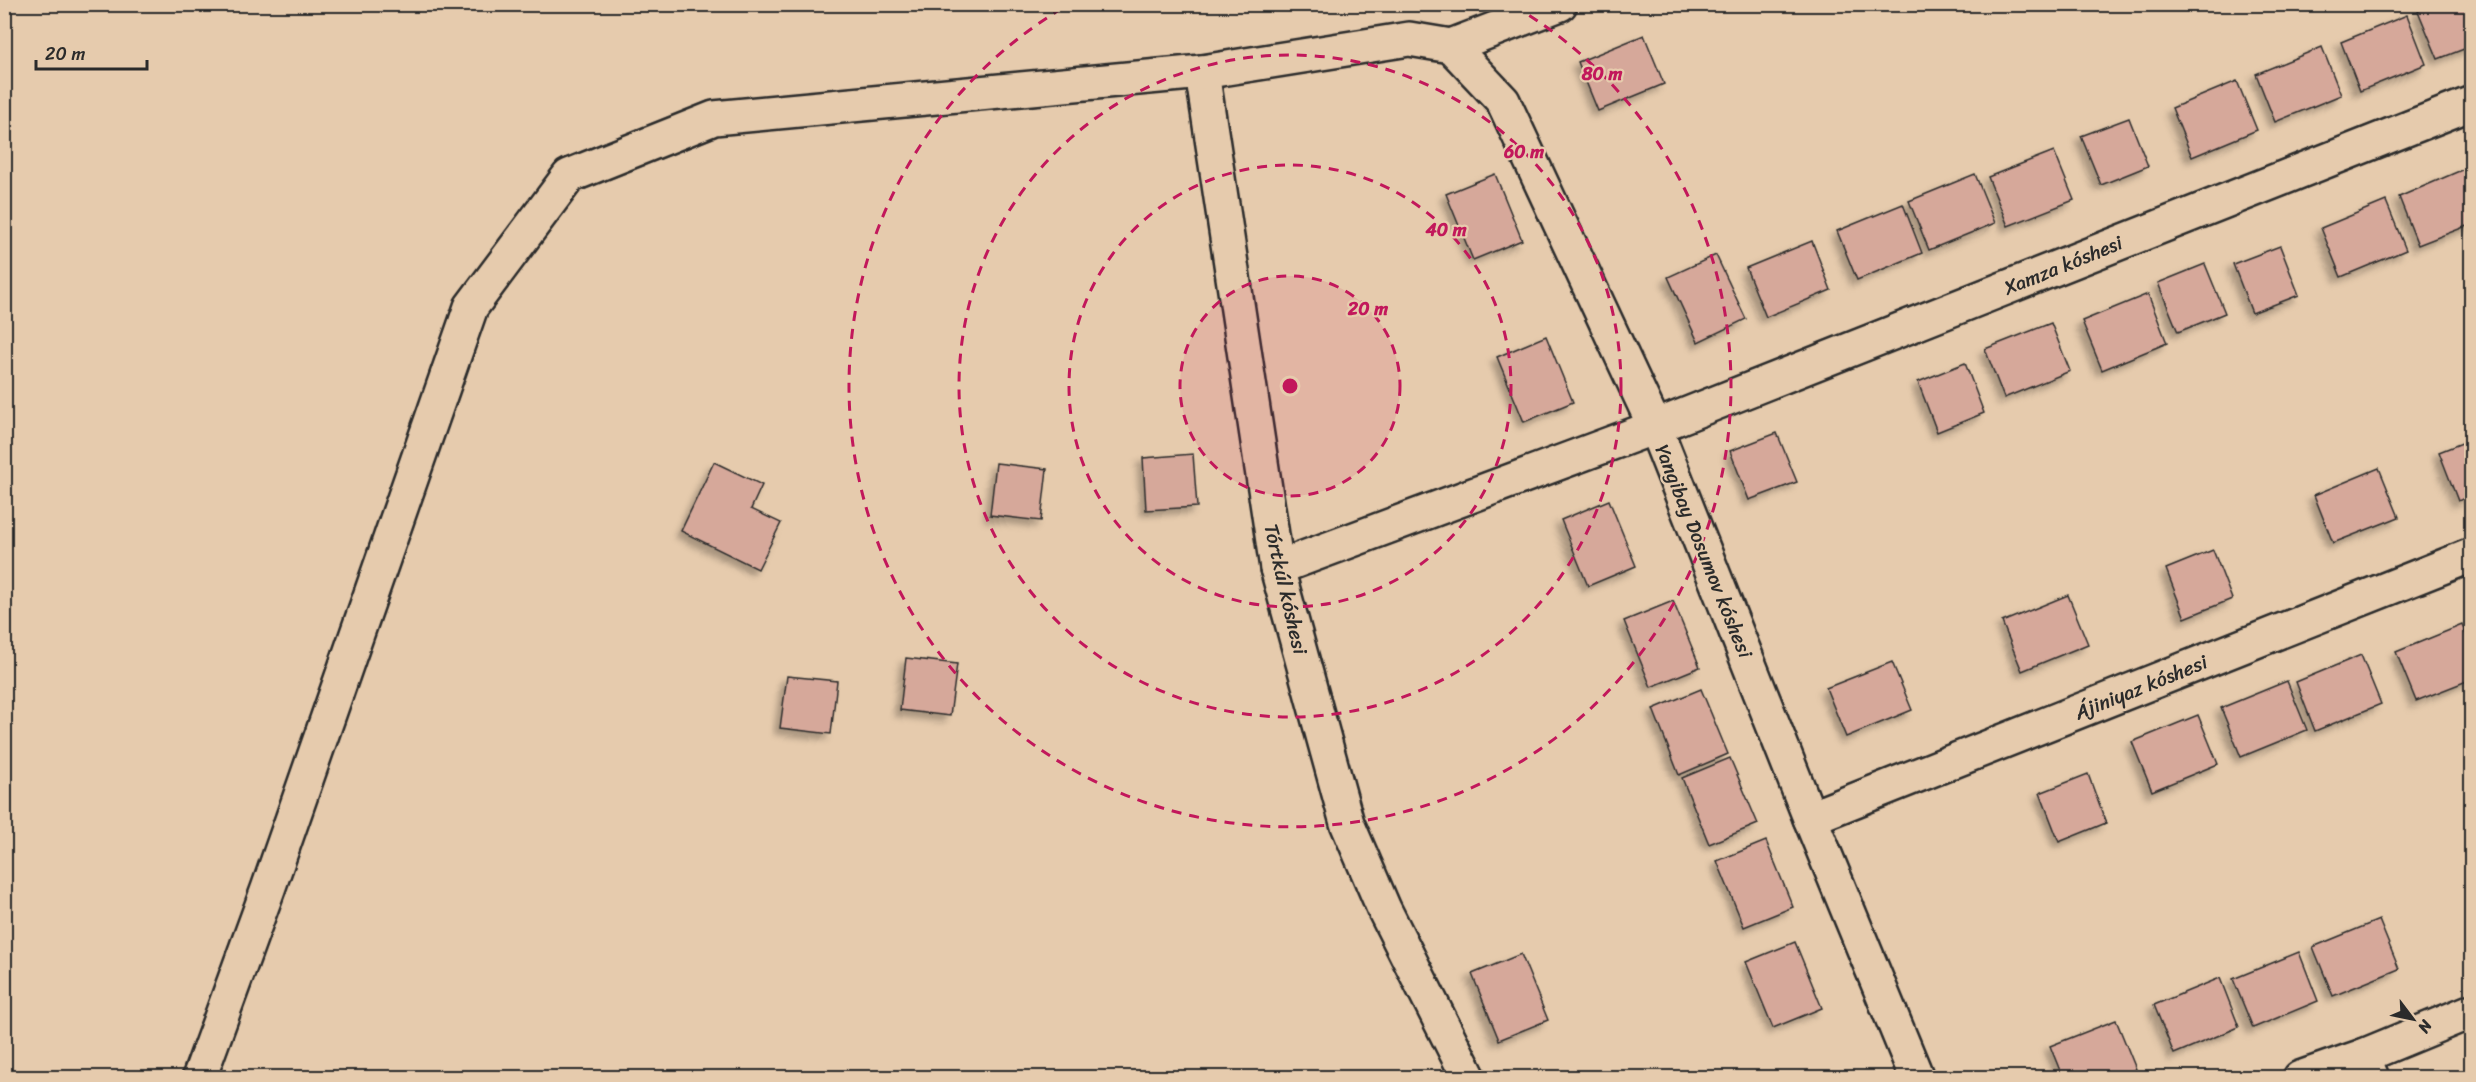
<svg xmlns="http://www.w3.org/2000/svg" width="2476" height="1082" viewBox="0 0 2476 1082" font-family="Sriracha,sans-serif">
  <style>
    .building { fill: #d6a89a; stroke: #2b2b2b; stroke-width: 1.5; filter: url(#shadow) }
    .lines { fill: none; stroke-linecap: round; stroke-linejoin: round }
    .street-casing { stroke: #2b2b2b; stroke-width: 38 }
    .secondary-casing { stroke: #2b2b2b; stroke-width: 38 }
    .street { stroke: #e6cbad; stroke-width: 33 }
    .secondary { stroke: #e6cbad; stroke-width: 33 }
    .ring { fill: none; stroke: #c2185b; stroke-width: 3; stroke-dasharray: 10 8 }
    .labels { text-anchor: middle; stroke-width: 4.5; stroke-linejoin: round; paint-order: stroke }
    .street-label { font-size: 20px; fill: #2b2b2b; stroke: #e6cbad }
    .centre { fill: #c2185b; stroke: #e6cbad; stroke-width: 3 }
    .ring-label { font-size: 18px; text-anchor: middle; font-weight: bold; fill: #c2185b; stroke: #e6cbad; stroke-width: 4.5; stroke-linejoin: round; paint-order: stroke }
  </style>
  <defs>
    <filter id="shadow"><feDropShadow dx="-5.5" dy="5.5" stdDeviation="3" flood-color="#0004"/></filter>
  </defs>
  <rect width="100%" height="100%" fill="#e6cbad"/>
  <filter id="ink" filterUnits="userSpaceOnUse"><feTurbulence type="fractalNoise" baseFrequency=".0167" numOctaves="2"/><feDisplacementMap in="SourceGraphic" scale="12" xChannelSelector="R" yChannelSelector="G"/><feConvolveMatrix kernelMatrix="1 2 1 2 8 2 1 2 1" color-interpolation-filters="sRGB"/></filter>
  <g filter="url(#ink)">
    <g class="building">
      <polygon points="2433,4 2472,4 2472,46 2438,59 2418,11"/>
      <polygon points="2407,15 2426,64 2360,91 2341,42"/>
      <polygon points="1644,35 1664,84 1598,111 1578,62"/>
      <polygon points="2322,47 2341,95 2275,122 2256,74"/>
      <polygon points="2237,81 2257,130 2192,157 2172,108"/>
      <polygon points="2129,118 2148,166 2101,185 2081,136"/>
      <polygon points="2054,151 2074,200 2008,226 1988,177"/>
      <polygon points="2464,169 2472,187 2472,224 2418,245 2399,197"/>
      <polygon points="1495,174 1522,240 1473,260 1446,194"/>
      <polygon points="1975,174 1995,223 1929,250 1909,201"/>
      <polygon points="2386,201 2406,250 2341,277 2321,228"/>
      <polygon points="1903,204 1922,253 1857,280 1837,231"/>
      <polygon points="1812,241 1831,290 1766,317 1746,268"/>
      <polygon points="2280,246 2299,295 2252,313 2233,264"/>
      <polygon points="1716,255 1746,319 1698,342 1668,277"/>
      <polygon points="2205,264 2225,313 2178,332 2158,283"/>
      <polygon points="2148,294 2167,343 2102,370 2082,321"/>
      <polygon points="2051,323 2070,371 2004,398 1985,349"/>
      <polygon points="1546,336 1573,402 1524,422 1497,357"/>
      <polygon points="1965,363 1984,413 1937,432 1918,382"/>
      <polygon points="1777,433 1797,482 1749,500 1730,451"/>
      <polygon points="2472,439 2472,495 2458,501 2439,452"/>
      <polygon points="1193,454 1197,507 1146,510 1143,458"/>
      <polygon points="714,462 762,485 751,509 781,523 758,569 681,531"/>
      <polygon points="996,463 1047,469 1041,521 990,515"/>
      <polygon points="2379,468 2399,517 2333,543 2314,495"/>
      <polygon points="1609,500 1636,566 1588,586 1561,520"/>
      <polygon points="2213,550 2232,599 2185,618 2166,569"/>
      <polygon points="2068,595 2088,644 2022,671 2002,622"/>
      <polygon points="1673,601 1700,667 1651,687 1624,621"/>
      <polygon points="2462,625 2472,650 2472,679 2416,701 2396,652"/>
      <polygon points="2361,655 2381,704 2315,731 2296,682"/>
      <polygon points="906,658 957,664 950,716 900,710"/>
      <polygon points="1892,662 1912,710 1846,737 1826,688"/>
      <polygon points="787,676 837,681 831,734 780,728"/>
      <polygon points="2287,681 2307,730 2241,757 2221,708"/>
      <polygon points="1701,689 1728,754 1679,775 1653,709"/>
      <polygon points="2198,715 2218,764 2152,791 2132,742"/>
      <polygon points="1730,758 1758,824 1709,844 1682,778"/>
      <polygon points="2088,774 2106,823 2059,842 2040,793"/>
      <polygon points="1766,841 1793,907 1744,927 1717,861"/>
      <polygon points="2379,920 2399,969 2333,996 2313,947"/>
      <polygon points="1795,942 1822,1008 1773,1028 1746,962"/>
      <polygon points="2299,952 2318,1001 2253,1028 2233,979"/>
      <polygon points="1521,954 1548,1020 1499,1040 1472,974"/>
      <polygon points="2220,978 2239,1027 2174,1054 2154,1005"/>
      <polygon points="2116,1020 2136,1069 2115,1078 2063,1078 2050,1046"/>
    </g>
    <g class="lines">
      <defs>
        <g id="street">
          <polyline points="1451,46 1560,4"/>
          <polyline points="1202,72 1277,568 1347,823 1384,909 1469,1078"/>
          <polyline points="1277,568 1655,427 2472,103"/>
          <polyline points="1810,818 2472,555"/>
          <polyline points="2363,1056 2372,1078"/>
        </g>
        <g id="secondary">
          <polyline points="199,1078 268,889 471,307 569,176 714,118 1202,72 1409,39 1451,46 1503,101 1655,427 1810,818 1917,1078"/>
          <polyline points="2300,1078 2363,1056 2472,1011"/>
        </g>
      </defs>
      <use href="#street" class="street-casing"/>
      <use href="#secondary" class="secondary-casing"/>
      <use href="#street" class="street"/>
      <use href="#secondary" class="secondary"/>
    </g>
  </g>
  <circle cx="1290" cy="386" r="110" fill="#c2185b" fill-opacity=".12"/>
  <g class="ring">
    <circle cx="1290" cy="386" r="110"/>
    <circle cx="1290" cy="386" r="221"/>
    <circle cx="1290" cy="386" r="331"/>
    <path d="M1514 6A441 441 0 1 1 1066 6"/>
  </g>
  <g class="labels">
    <g class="street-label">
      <text transform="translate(2063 265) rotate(-22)" y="7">Xamza kóshesi</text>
      <text transform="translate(1704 551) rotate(68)" y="7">Yangibay Dosumov kóshesi</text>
      <text transform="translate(1286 589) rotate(77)" y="7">Tórtkúl kóshesi</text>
      <text transform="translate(2141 687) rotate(-22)" y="7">Ájiniyaz kóshesi</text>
    </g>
  </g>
  <circle cx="1290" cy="386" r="9" class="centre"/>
  <g class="ring-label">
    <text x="1602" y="80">80 m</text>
    <text x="1524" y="158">60 m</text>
    <text x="1446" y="236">40 m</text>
    <text x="1368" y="315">20 m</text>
  </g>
  <rect width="2476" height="1082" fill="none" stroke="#e6cbad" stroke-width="24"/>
  <rect x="12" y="12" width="2452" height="1058" fill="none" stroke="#2b2b2b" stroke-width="2" filter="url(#ink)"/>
  <g transform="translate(2413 1019) rotate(122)" stroke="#e6cbad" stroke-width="4.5" paint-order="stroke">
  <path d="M0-4.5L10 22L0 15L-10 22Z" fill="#2b2b2b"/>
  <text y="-9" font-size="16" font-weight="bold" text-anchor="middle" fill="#2b2b2b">N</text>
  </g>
  <path d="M36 60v9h111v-9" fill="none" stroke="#2b2b2b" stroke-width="3"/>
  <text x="45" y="60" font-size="18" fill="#2b2b2b" stroke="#e6cbad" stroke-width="4.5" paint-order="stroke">20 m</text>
</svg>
